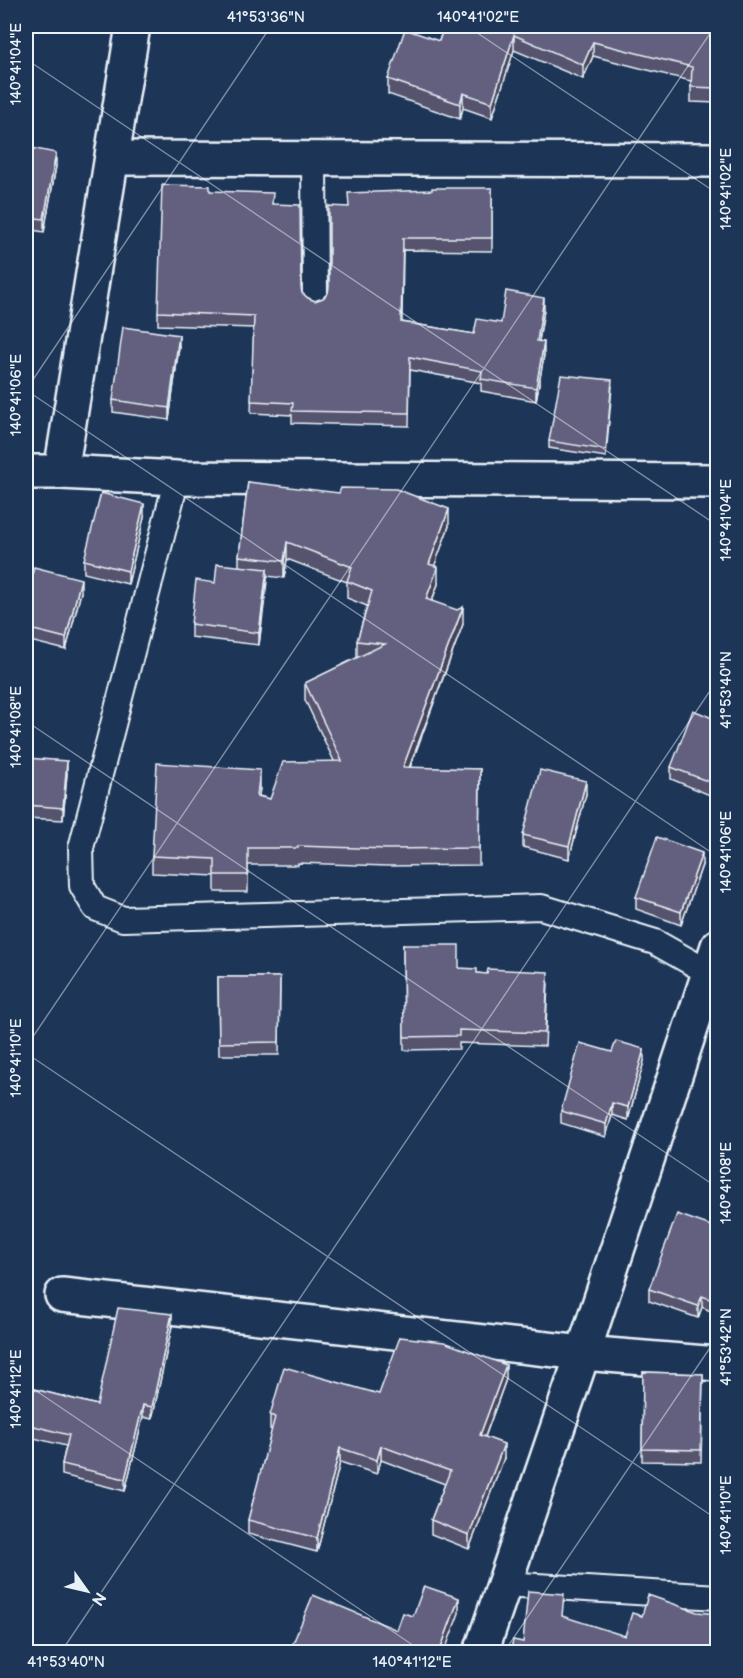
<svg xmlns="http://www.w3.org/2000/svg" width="743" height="1678" viewBox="0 0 743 1678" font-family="'Balsamiq Sans',sans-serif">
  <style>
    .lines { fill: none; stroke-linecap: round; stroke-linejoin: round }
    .lane-casing { stroke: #e8f1f8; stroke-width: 28 }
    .street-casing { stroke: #e8f1f8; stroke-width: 38 }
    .lane { stroke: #1d3557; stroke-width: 24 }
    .street { stroke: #1d3557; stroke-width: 33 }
    .wall { fill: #55536d; stroke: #e8f1f8; stroke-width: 1.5 }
    .shaded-wall { fill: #454359; stroke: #e8f1f8; stroke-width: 1.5 }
    .building { fill: #63607f; stroke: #e8f1f8; stroke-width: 1.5 }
    .ticks { fill: none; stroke: #e8f1f8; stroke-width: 1.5; stroke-opacity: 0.45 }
    .neatline { fill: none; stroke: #e8f1f8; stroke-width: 2 }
    .ticks-label { font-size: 15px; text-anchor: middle; fill: #e8f1f8 }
  </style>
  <rect width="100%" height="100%" fill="#1d3557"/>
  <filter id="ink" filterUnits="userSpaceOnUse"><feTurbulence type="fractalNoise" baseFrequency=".0167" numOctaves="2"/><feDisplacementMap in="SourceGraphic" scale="12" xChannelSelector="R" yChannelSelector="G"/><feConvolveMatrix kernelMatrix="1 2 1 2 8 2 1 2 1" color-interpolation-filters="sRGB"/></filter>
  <g filter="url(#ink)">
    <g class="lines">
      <defs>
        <g id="lane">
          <polyline points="314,159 315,299"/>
          <polyline points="177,478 81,848 82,886 95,908 123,919 541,907 655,942 708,972"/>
          <polyline points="504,1584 718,1597"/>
        </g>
        <g id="street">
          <polyline points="112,158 718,160"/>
          <polyline points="26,472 61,472 177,478 718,481"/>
          <polyline points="61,472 133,26"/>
          <polyline points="62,1295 583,1353 718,1364"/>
          <polyline points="481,1652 583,1353 718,946"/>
        </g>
      </defs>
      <use href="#lane" class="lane-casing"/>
      <use href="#street" class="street-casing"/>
      <use href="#lane" class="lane"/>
      <use href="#street" class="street"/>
    </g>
    <g class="wall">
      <polygon points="444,26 678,26 678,28 717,29 717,103 691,102 691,81 593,56 583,79 514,50 492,118 463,108 460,119 388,94 388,79 439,41"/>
      <polygon points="26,147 56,166 44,232 26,229"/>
      <polygon points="492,188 492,251 403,250 402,322 474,334 501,323 544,310 539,341 544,355 536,401 481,391 481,383 410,370 409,426 292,423 292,415 251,413 254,328 158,325 158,312 210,191 273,204 302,293 308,298 315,301 323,298 328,293 348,207"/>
      <polygon points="179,347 169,420 113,412 113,400"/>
      <polygon points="612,387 606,457 549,448 549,441"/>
      <polygon points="248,482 449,526 434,566 438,584 432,601 463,624 410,768 480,769 479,865 387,866 298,863 298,865 248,865 248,892 215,892 215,876 152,873 152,856 260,787 259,796 270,799 334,761 305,700 305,683 357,658 357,641 367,606 347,598 347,582 287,559 284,578 267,576 259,645 191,637 191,624 215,583 239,566 239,556"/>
      <polygon points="144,517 128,584 84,573 84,560"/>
      <polygon points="81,592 66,650 26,640 26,599"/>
      <polygon points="717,720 717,798 671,779 671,767"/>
      <polygon points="26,758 67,773 63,820 26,818"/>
      <polygon points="586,794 569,859 523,847 523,835"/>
      <polygon points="702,865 681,925 636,909 636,897"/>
      <polygon points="403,945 459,968 477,973 548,984 545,1046 459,1043 459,1049 404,1050"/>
      <polygon points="218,977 280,977 279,1055 219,1055"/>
      <polygon points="612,1052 644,1061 628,1120 612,1115 606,1137 561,1123 561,1111"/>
      <polygon points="717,1171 717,1197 713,1195 713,1183"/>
      <polygon points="717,1228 717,1314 702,1307 698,1318 649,1301 649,1289"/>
      <polygon points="172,1326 152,1419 143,1417 125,1491 62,1475 62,1464 66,1446 26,1436 26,1387 97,1405"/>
      <polygon points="643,1372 703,1374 701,1462 642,1461"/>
      <polygon points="506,1379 485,1437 504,1458 469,1549 431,1534 431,1520 445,1484 381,1460 377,1474 340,1462 317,1552 248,1534 248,1520 272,1430 270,1429 270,1415 379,1394"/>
    </g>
    <g class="shaded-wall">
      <polygon points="514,35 514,50 492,118 492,103"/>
      <polygon points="593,42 593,56 583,79 583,65"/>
      <polygon points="463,93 463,108 460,119 460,104"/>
      <polygon points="56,153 56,166 44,232 44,219"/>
      <polygon points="544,298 544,310 537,353 537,341"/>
      <polygon points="179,335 179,347 169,420 169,408"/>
      <polygon points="544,342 544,355 536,401 536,388"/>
      <polygon points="144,504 144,517 128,584 128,571"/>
      <polygon points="449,509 449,526 429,581 429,564"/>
      <polygon points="287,542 287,559 284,578 284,561"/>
      <polygon points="438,567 438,584 426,616 426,599"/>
      <polygon points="267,569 267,582 259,645 259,633"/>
      <polygon points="81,579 81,592 66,650 66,638"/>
      <polygon points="463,607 463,624 403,784 403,767"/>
      <polygon points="67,761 67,773 63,820 63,808"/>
      <polygon points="260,770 260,787 257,813 257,796"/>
      <polygon points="586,781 586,794 569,859 569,846"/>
      <polygon points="702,853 702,865 681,925 681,912"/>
      <polygon points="644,1049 644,1061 628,1120 628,1107"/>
      <polygon points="612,1103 612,1115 606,1137 606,1124"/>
      <polygon points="702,1296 702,1307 698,1318 698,1306"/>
      <polygon points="172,1314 172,1326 152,1419 152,1407"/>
      <polygon points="506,1365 506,1379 480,1450 480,1435"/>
      <polygon points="143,1405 143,1417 125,1491 125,1479"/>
      <polygon points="504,1444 504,1458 469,1549 469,1535"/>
      <polygon points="381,1446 381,1460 377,1474 377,1460"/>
      <polygon points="340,1448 340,1462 317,1552 317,1538"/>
      <polygon points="459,1598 459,1613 444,1653 439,1653"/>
    </g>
    <g class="building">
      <polygon points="444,26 676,26 676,28 717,29 717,88 691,87 692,67 593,42 583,65 514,35 492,103 463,93 460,104 388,79 405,29 439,41"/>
      <polygon points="26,147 56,153 44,219 26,217"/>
      <polygon points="162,185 210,186 210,191 273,193 272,204 300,205 301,287 302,293 308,298 315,301 323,298 328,293 329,287 329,206 349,207 348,193 432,190 432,188 492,188 492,238 403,238 401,322 474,334 477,319 501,323 506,291 544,298 537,341 544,342 536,388 481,379 482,371 410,357 409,413 292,411 293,403 251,401 254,316 158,312"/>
      <polygon points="123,327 179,335 169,408 113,400"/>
      <polygon points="561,375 612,380 606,450 549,441"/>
      <polygon points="248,482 339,493 341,488 396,489 449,509 429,564 438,567 426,599 457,610 463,607 403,767 480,769 479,848 387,849 298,846 298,848 248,848 248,875 215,875 215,859 152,856 157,763 260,770 257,796 270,799 283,762 342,761 305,683 385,644 357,641 372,591 347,581 352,567 287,542 284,561 239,556"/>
      <polygon points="101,493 144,504 128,571 84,560"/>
      <polygon points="217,564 267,569 259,633 191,624 196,580 215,583"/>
      <polygon points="34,567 81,579 66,638 26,628 26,599"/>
      <polygon points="693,710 717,720 717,785 671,767"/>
      <polygon points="26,758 67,761 63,808 26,805"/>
      <polygon points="540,770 586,781 569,846 523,835"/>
      <polygon points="657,837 702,853 681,912 636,897"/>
      <polygon points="403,945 459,945 459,968 477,969 477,973 487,974 488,969 548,972 545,1033 459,1030 459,1036 404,1037"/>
      <polygon points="218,977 280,977 279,1042 219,1043"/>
      <polygon points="616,1041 644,1049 628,1107 612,1103 606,1124 561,1111 580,1043 612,1052"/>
      <polygon points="717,1171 717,1185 713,1183"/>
      <polygon points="677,1214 717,1228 717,1302 702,1296 698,1306 649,1289"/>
      <polygon points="118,1308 172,1314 152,1407 143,1405 125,1479 62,1464 69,1435 26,1424 26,1387 97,1405"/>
      <polygon points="400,1337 444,1342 506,1365 480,1435 504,1444 469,1535 431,1520 450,1471 381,1446 377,1460 340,1448 317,1538 248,1520 275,1417 270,1415 284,1367 379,1394"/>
      <polygon points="643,1372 703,1374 701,1450 642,1449"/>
      <polygon points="424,1586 459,1598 439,1653 289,1653 313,1595 397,1630 403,1613 413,1616"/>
      <polygon points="528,1591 564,1594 562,1616 625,1636 632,1613 642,1616 648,1595 697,1612 717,1614 717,1653 510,1653 513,1640 523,1642"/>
    </g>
  </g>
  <path class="ticks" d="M467,26L718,194M26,59L718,526M26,390L718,857M26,390L271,26M26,721L718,1188M26,1047L715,26M26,1053L718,1520M26,1384L423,1652M61,1652L718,679M504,1652L718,1336"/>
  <rect width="743" height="1678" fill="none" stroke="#1d3557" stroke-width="66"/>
  <g transform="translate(87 1591) rotate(124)" stroke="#1d3557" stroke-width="4.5" paint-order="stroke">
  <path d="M0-4.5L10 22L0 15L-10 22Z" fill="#e8f1f8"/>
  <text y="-9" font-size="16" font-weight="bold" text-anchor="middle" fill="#e8f1f8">N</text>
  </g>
  <rect x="33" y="33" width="677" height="1612" class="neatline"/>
  <g class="ticks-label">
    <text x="266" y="22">41°53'36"N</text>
    <text x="478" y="22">140°41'02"E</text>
    <text transform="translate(16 64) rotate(-90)" y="5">140°41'04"E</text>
    <text transform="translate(726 189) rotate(-90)" y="5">140°41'02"E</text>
    <text transform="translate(16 395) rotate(-90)" y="5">140°41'06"E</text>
    <text transform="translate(726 520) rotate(-90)" y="5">140°41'04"E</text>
    <text transform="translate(726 690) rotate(-90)" y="5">41°53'40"N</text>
    <text transform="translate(16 727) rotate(-90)" y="5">140°41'08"E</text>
    <text transform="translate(726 852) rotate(-90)" y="5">140°41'06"E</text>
    <text transform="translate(16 1058) rotate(-90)" y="5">140°41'10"E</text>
    <text transform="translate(726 1183) rotate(-90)" y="5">140°41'08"E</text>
    <text transform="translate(726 1347) rotate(-90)" y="5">41°53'42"N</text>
    <text transform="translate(16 1389) rotate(-90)" y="5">140°41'12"E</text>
    <text transform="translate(726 1515) rotate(-90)" y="5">140°41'10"E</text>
    <text x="66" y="1667">41°53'40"N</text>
    <text x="412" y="1667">140°41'12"E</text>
  </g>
</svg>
